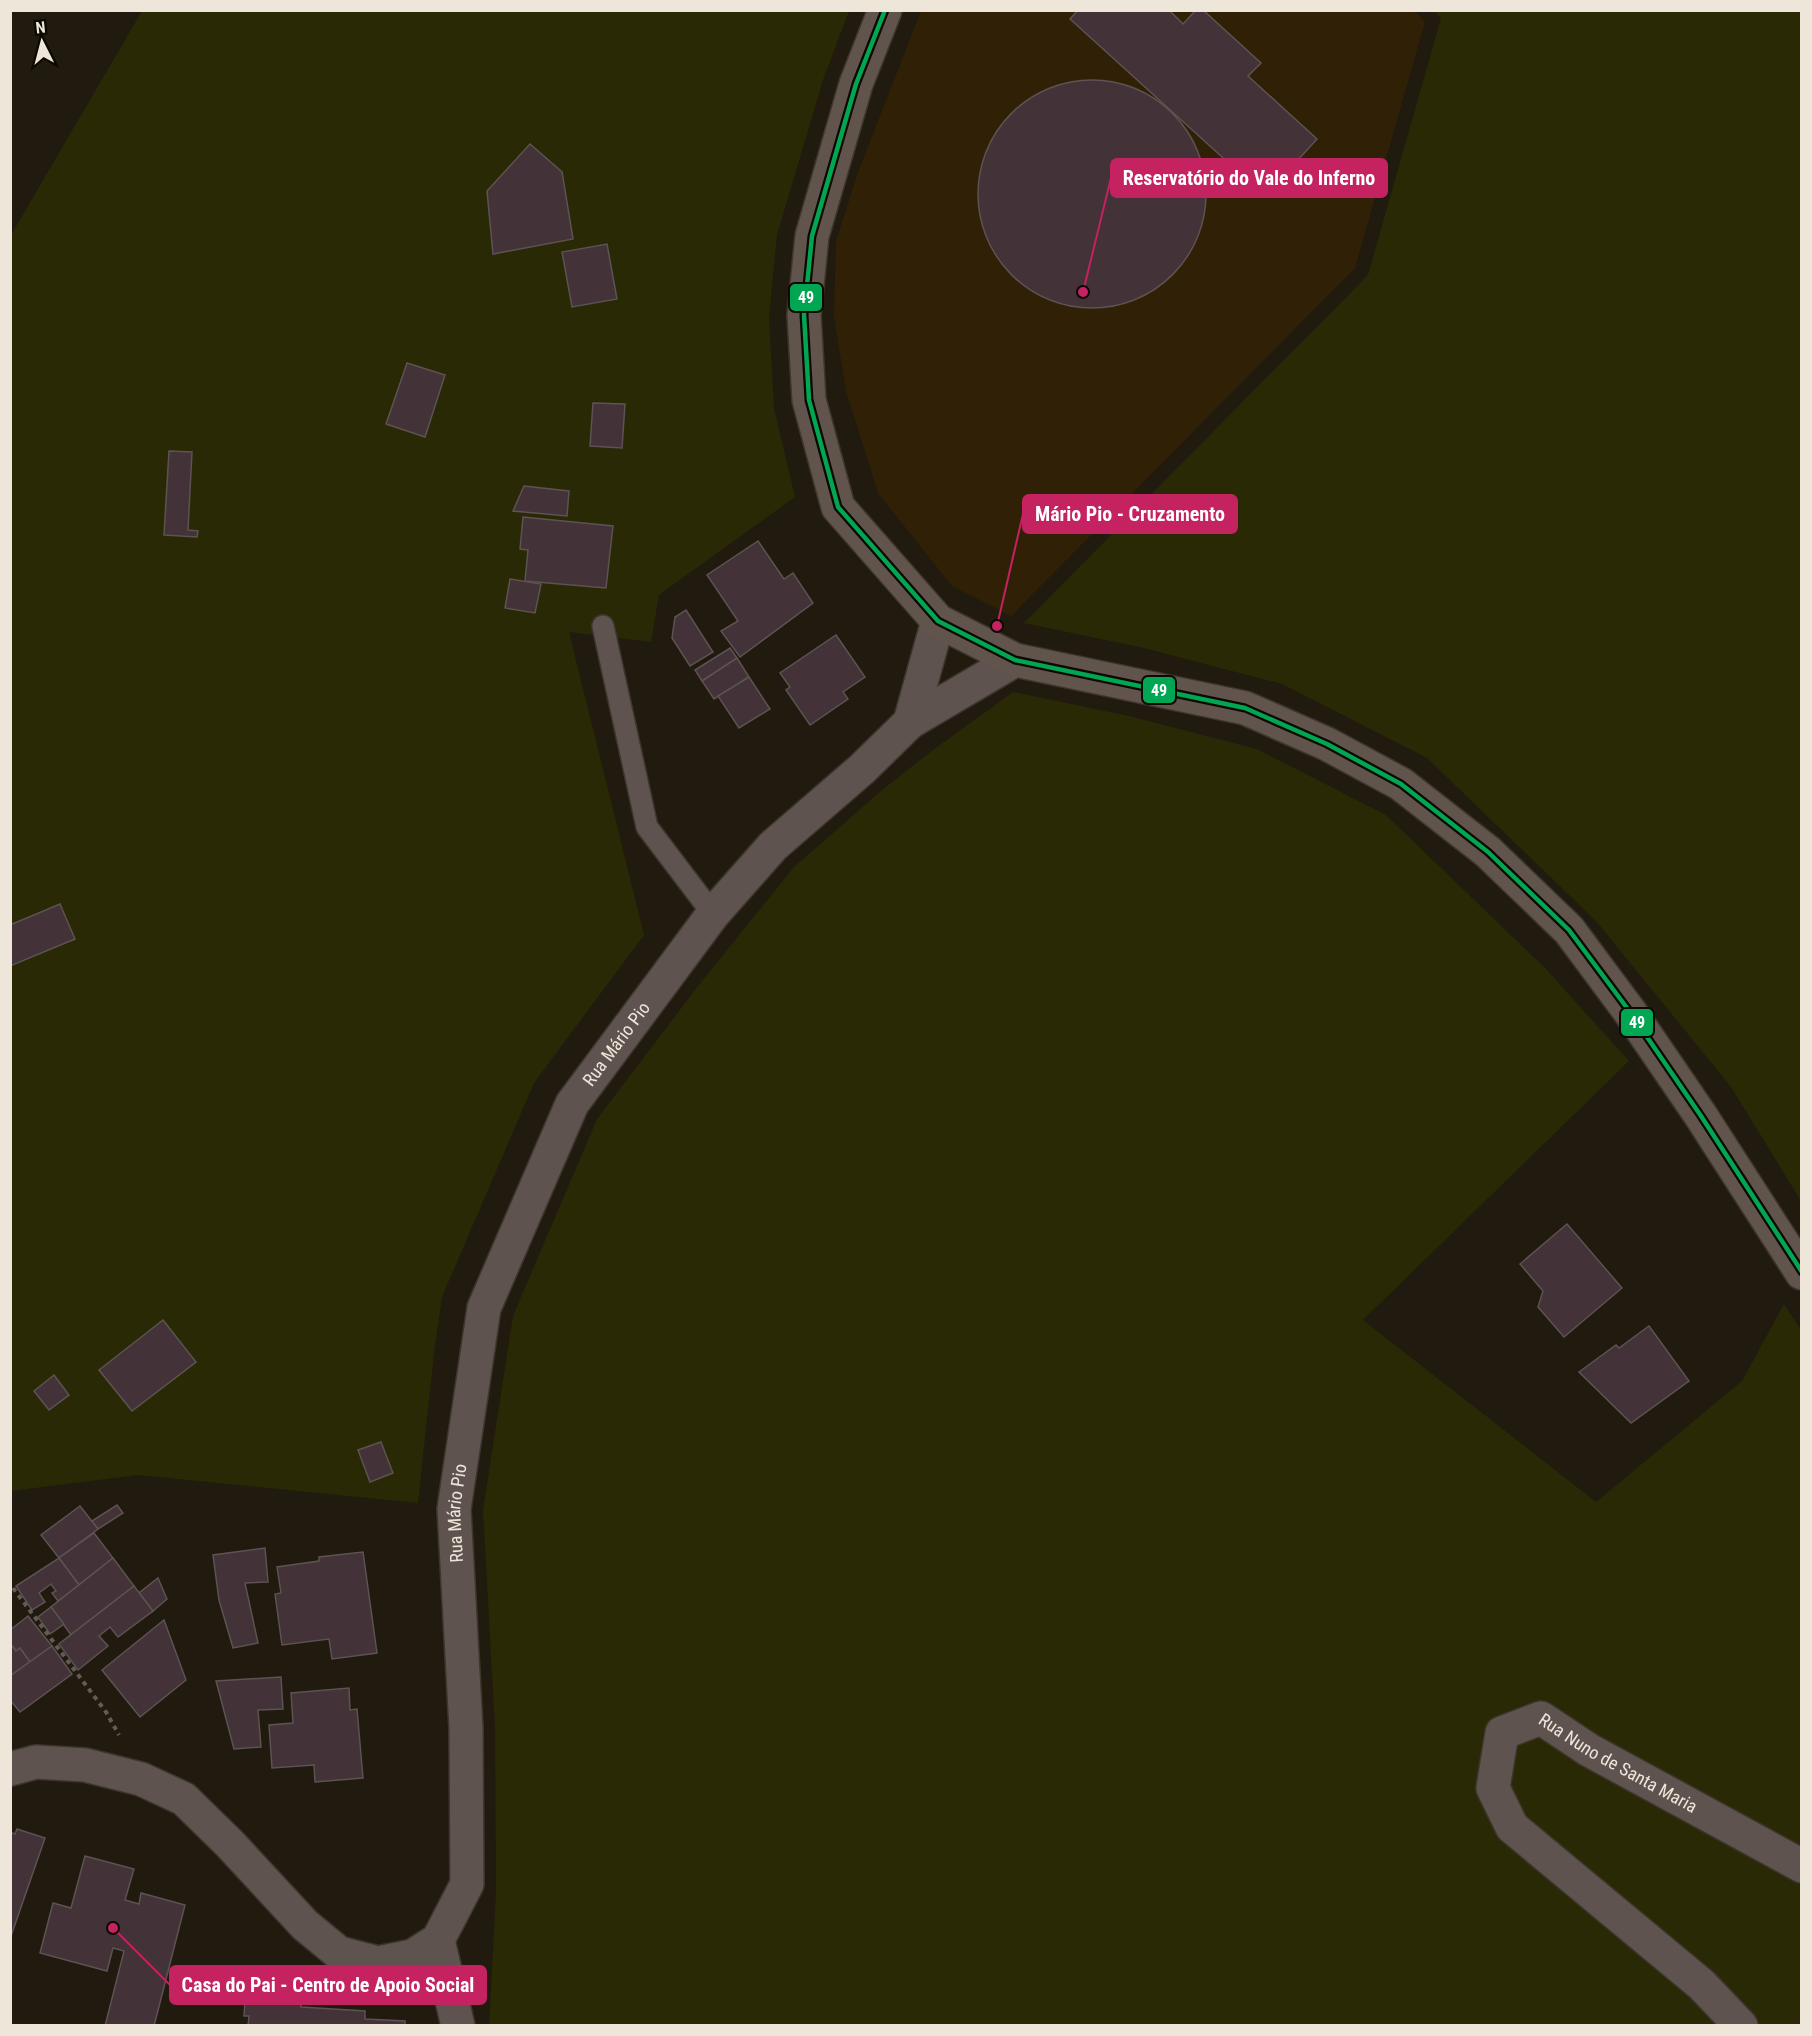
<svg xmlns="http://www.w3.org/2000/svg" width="1812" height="2036" viewBox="0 0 1812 2036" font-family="'Roboto Condensed',sans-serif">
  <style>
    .built { fill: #302106 }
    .green { fill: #292905 }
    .building { fill: #433237; stroke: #5c5352; stroke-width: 1.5 }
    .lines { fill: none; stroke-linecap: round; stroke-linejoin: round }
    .lane-casing { stroke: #3c362d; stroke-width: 24 }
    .street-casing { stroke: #3c362d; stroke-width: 36 }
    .primary-casing { stroke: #3c362d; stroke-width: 36 }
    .path { stroke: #635b56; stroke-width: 4; stroke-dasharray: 4.5 4.5; stroke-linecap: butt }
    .lane { stroke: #5f5350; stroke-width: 21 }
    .street { stroke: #5f5350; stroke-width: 33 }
    .primary { stroke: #61544d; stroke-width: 33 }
    .bus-1-casing { stroke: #0d0802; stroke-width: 9 }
    .bus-1 { stroke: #00a651; stroke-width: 4.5 }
    .labels { text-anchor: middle; stroke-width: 6; stroke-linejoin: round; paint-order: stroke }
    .street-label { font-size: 18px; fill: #eee6d9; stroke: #0d0802 }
    .leader { fill: none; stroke: #c42261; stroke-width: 2 }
    .callout-dot { fill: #c42261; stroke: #0d0802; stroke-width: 2 }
    .callout { fill: #c42261; stroke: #c42261; stroke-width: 2 }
    .callout-label { font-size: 20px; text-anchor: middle; font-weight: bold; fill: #fff }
    .line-badge { stroke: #0d0802; stroke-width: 2 }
    .badge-label { font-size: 16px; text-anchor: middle; font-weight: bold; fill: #fff }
  </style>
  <rect width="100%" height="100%" fill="#211a0f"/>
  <polygon class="built" points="1414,10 1425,22 1355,268 1011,616 952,586 878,493 846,391 834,317 836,241 858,172 921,11"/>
  <g class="green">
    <polygon points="142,11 849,11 823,80 777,235 769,318 774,408 795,497 659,595 651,642 569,632 644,935 534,1083 442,1297 434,1353 418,1503 138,1475 11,1491 11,235"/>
    <polygon points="1434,11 1801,11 1801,1201 1731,1087 1596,921 1427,758 1282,684 1144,648 1024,623 1368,275 1441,18"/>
    <polygon points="1013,692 1129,716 1257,749 1386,815 1545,968 1629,1061 1363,1320 1596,1502 1742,1381 1784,1304 1801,1330 1801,2025 489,2026 496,1893 495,1728 483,1510 513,1316 597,1119 698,986 794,867 882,790 933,750"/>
  </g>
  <g class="building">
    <polygon points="1078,10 1169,10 1183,24 1196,10 1203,10 1261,63 1248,76 1317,139 1265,196 1070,19"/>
    <circle cx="1092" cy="194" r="114"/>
    <polygon points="530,144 562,172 573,239 493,254 487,191"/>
    <polygon points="607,244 617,299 572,307 562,252"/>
    <polygon points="407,363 445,375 425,437 386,424"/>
    <polygon points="593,403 625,404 622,448 590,446"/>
    <polygon points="169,451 192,452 188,530 198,531 197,537 164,535"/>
    <polygon points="524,486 569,491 567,516 513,511"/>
    <polygon points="523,517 613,526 606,588 525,581 528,550 520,549"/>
    <polygon points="758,541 784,579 793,573 813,603 740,657 721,631 738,621 707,575"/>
    <polygon points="510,579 541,584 535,613 505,608"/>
    <polygon points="686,610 713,652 690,666 672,638 675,617"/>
    <polygon points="836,635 865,677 843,692 848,699 810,725 786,690 790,687 780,673"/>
    <polygon points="730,648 737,658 702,681 695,670"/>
    <polygon points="737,658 749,677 714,699 702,681"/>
    <polygon points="749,677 770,709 739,728 718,696"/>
    <polygon points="60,904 75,939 10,966 10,925"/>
    <polygon points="1567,1224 1622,1288 1564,1337 1538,1307 1543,1291 1520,1264"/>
    <polygon points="163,1320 196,1362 132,1411 99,1370"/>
    <polygon points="1649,1326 1689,1381 1631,1423 1579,1372 1616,1345 1619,1348"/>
    <polygon points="54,1375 69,1395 49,1410 34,1391"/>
    <polygon points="381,1442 393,1473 370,1482 358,1450"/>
    <polygon points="117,1505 123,1513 98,1529 92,1521"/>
    <polygon points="80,1506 98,1529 59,1558 41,1535"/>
    <polygon points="94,1533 113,1558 79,1585 59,1558"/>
    <polygon points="265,1548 268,1582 245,1583 258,1643 233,1648 219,1600 213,1555"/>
    <polygon points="363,1552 377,1653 332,1659 329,1639 282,1645 275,1594 281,1593 277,1567 319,1561 319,1557"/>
    <polygon points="59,1558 79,1585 58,1601 52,1593 56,1591 51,1584 39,1593 45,1602 32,1610 16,1586"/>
    <polygon points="113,1558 134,1586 71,1635 51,1607"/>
    <polygon points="158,1578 167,1599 153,1611 139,1593"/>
    <polygon points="134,1586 153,1611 118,1637 110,1627 99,1636 108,1646 78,1670 59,1644"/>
    <polygon points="51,1607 64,1624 50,1634 38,1617"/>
    <polygon points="28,1616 52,1646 30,1662 20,1648 16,1651 10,1643 10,1630"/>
    <polygon points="164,1620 186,1680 140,1717 102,1670"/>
    <polygon points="10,1643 16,1651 20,1648 30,1662 10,1676"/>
    <polygon points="52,1646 72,1674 20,1712 10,1700 10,1676"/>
    <polygon points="281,1677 283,1709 258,1710 261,1747 234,1749 216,1681"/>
    <polygon points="349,1688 350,1710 357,1709 363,1778 315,1782 314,1765 272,1768 269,1725 293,1723 291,1693"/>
    <polygon points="17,1829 45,1838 10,1939 10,1832 15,1834"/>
    <polygon points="85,1856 134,1869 125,1900 139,1904 141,1893 185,1905 154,2026 105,2026 124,1951 113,1948 107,1971 40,1953 53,1903 71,1908"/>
    <polygon points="247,1973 275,1975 274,1987 286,1987 286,2000 302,2001 301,2007 365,2011 365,2019 405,2021 405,2026 248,2026 249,2016 244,2016"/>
  </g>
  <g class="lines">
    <defs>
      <polyline id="lane" points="603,626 647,827 713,914"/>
      <g id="street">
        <polyline points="910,722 938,621"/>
        <path id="s1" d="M10,1769L36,1762L85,1765L141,1779L184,1799L230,1844L305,1925L339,1953L378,1963L413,1956L438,1940L467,1884L466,1728L454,1509L484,1308L572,1104L713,914L773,846L862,769L910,722L1015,660"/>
        <polyline points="438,1940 458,2026"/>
        <path id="s2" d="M1741,2026L1702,1985L1512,1827L1493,1788L1502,1733L1541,1718L1589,1750L1802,1866"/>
      </g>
      <polyline id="primary" points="885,10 856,84 812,236 804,315 809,400 838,507 938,621 1015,660 1245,708 1327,744 1401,784 1488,852 1569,930 1630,1012 1701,1116 1802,1273"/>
    </defs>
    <use href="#lane" class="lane-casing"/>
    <use href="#street" class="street-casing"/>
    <use href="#primary" class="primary-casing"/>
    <polyline class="path" points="13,1588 106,1712 119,1735"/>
    <use href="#lane" class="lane"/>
    <use href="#street" class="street"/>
    <use href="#primary" class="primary"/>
    <defs>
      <polyline id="bus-1" points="885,10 856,84 812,236 804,315 809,400 838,507 938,621 1015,660 1245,708 1327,744 1401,784 1488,852 1569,930 1630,1012 1701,1116 1802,1272"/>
    </defs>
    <use href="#bus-1" class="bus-1-casing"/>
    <use href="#bus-1" class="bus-1"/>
  </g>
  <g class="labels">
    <g class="street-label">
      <text dy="6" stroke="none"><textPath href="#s1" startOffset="1444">Rua Mário Pio</textPath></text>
      <text dy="6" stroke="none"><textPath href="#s1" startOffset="940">Rua Mário Pio</textPath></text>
      <text dy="6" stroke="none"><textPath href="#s2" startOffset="534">Rua Nuno de Santa Maria</textPath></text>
    </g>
  </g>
  <path class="leader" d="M1083 292L1111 178M997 626L1023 514M113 1928L170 1985"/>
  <g class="callout-dot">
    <circle cx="1083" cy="292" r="6"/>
    <circle cx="997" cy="626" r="6"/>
    <circle cx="113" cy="1928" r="6"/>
  </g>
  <g class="callout">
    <rect x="1111" y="159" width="276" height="38" rx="6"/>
    <rect x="1023" y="495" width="214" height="38" rx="6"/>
    <rect x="170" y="1966" width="316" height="38" rx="6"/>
  </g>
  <g class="callout-label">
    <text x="1249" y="185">Reservatório do Vale do Inferno</text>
    <text x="1130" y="521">Mário Pio - Cruzamento</text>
    <text x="328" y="1992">Casa do Pai - Centro de Apoio Social</text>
  </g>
  <g class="line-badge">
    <rect x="789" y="283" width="34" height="29" rx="6" fill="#00a651"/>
    <rect x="1142" y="676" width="34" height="28" rx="6" fill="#00a651"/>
    <rect x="1620" y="1008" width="34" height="29" rx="6" fill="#00a651"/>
  </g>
  <g class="badge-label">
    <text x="806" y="303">49</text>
    <text x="1159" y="696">49</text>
    <text x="1637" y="1028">49</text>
  </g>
  <rect width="1812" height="2036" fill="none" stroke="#eee6d9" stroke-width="24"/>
  <g transform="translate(42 42) rotate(354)" stroke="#0d0802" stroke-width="4.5" paint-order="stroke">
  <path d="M0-4.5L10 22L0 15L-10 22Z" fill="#eee6d9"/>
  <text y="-9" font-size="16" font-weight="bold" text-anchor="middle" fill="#eee6d9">N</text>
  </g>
</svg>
